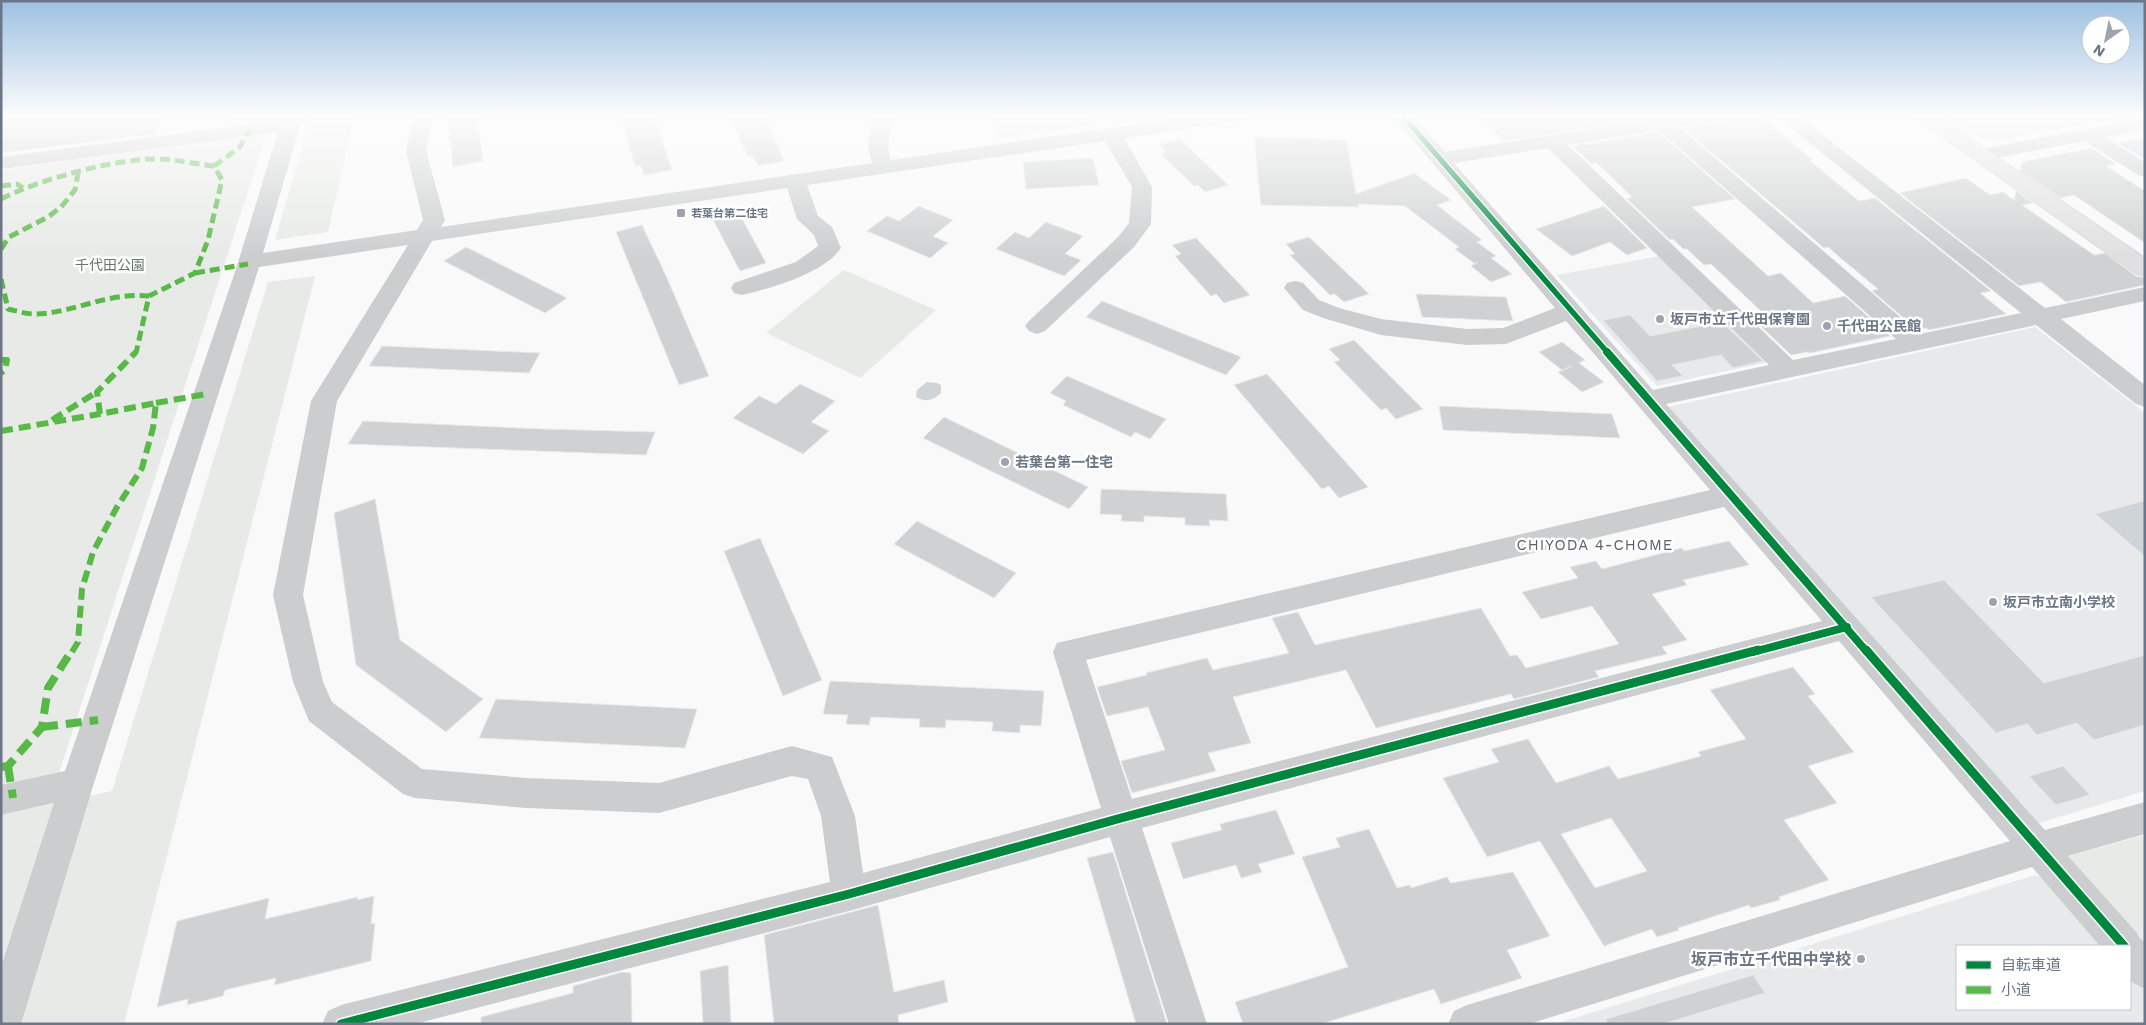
<svg xmlns="http://www.w3.org/2000/svg" width="2146" height="1025" viewBox="0 0 2146 1025" font-family="'Work Sans','Noto Sans JP',sans-serif">
  <style>
    .built { fill: #e7e9ea }
    .green { fill: #e7eae6 }
    .water { fill: #ced4d8 }
    .building { fill: #d0d1d2; stroke: #e8e8e8; fill-rule: evenodd }
    .lines { fill: none; stroke-linecap: round; stroke-linejoin: round }
    .major-casing { stroke: #d5d6d7; stroke-width: 2 }
    .minor { fill: #cccdce; fill-rule: evenodd }
    .major { fill: #e0e0e1; fill-rule: evenodd }
    .quiet-far2 { stroke: #58b947; stroke-width: 5; stroke-dasharray: 10 5; stroke-linecap: butt }
    .quiet-far1 { stroke: #58b947; stroke-width: 6; stroke-dasharray: 12 6; stroke-linecap: butt }
    .quiet { stroke: #58b947; stroke-width: 8; stroke-dasharray: 16 8; stroke-linecap: butt }
    .cycleway-far2-casing { stroke: #fff; stroke-width: 8 }
    .cycleway-far1-casing { stroke: #fff; stroke-width: 11 }
    .cycleway-casing { stroke: #fff; stroke-width: 12 }
    .cycleway-far2 { stroke: #00873e; stroke-width: 5.5 }
    .cycleway-far1 { stroke: #00873e; stroke-width: 8 }
    .cycleway { stroke: #00873e; stroke-width: 9 }
    .poi-dot { fill: #9da4af; stroke: #fff; stroke-width: 2 }
    .labels { text-anchor: middle; stroke-width: 5; stroke-linejoin: round; paint-order: stroke }
    .far-poi-label { font-size: 11px; font-weight: bold; fill: #6b7787; stroke: #fff; text-anchor: start }
    .park-label { font-size: 14px; fill: #667965; stroke: #fff }
    .poi-label { font-size: 14px; font-weight: bold; fill: #6b7787; stroke: #fff; text-anchor: start }
    .neighbourhood-label { font-size: 15px; letter-spacing: 1px; fill: #58616c; stroke: #fff }
    .near-poi-label { font-size: 16px; font-weight: bold; fill: #6b7787; stroke: #fff; text-anchor: end }
  </style>
  <rect width="100%" height="100%" fill="#f9f9f9"/>
  <g class="built">
    <polygon points="1944,115 2138,115 1994,141 1975,136"/>
    <polygon points="1660,256 1768,362 1657,386 1557,275"/>
    <polygon points="2035,327 2145,413 2145,791 2039,823 1668,407"/>
    <polygon points="2035,875 2053,882 2108,946 1957,946 1957,1009 2130,1009 2130,971 2145,989 2145,1024 1555,1024"/>
  </g>
  <g class="green">
    <polygon points="232,115 355,115 328,232 275,240 310,119 226,130"/>
    <polygon points="989,115 1087,115 1092,125 1000,139"/>
    <polygon points="267,133 58,776 1,789 1,170"/>
    <polygon points="844,270 936,310 860,378 766,333"/>
    <polygon points="315,276 124,1024 1,1024 1,815 112,791 268,282"/>
    <polygon points="2145,835 2145,951 2063,858"/>
  </g>
  <g class="water">
    <path d="M927,382L937,383L941,385V393C933,400 927,403 916,397L917,390Z"/>
    <polygon points="2145,501 2145,556 2096,514"/>
  </g>
  <g class="building">
    <polygon points="1,115 164,115 155,134 1,153"/>
    <polygon points="448,115 477,115 483,161 453,167"/>
    <polygon points="620,115 654,115 672,170 644,175 641,165 635,166"/>
    <polygon points="729,115 764,115 784,161 758,166 753,156 748,157"/>
    <polygon points="1479,115 1669,115 1504,141"/>
    <polygon points="1727,115 1758,115 1796,145 1794,145 1813,160 1810,161 1859,201 1875,198 1991,291 1980,293 2006,314 1929,330 1926,328 1918,330 1872,291 1878,289 1843,260 1828,247 1824,248 1683,128 1722,121"/>
    <polygon points="1658,132 1735,199 1692,207 1768,276 1781,273 1813,303 1845,296 1890,336 1810,353 1808,352 1791,355 1750,316 1763,313 1711,264 1704,265 1687,249 1683,249 1673,239 1670,240 1627,199 1632,197 1597,163 1591,164 1573,146"/>
    <polygon points="1254,137 1346,140 1356,194 1414,173 1451,200 1437,205 1482,240 1477,242 1496,256 1491,258 1512,274 1491,282 1471,266 1478,262 1475,264 1455,249 1459,247 1405,206 1358,204 1359,207 1261,205"/>
    <polygon points="2145,138 2145,158 2143,158 2118,143"/>
    <polygon points="1180,139 1228,185 1205,192 1198,185 1194,186 1161,154 1166,152 1159,145"/>
    <polygon points="2091,148 2116,164 2106,166 2145,191 2145,243 2074,195 2060,198 2020,171 2022,162"/>
    <polygon points="1093,158 1099,185 1026,189 1023,162"/>
    <polygon points="1966,178 1990,195 2003,192 2014,200 2016,191 2033,203 2022,205 2094,255 2105,253 2136,276 2145,278 2145,285 2066,302 2041,282 2019,286 1900,193"/>
    <polygon points="919,206 953,220 933,236 948,243 930,258 867,231 887,216 899,221"/>
    <polygon points="1604,206 1647,248 1627,255 1610,242 1572,256 1536,229"/>
    <polygon points="738,211 766,263 740,271 712,218"/>
    <polygon points="1046,222 1083,236 1065,254 1081,260 1064,276 996,249 1015,232 1029,238"/>
    <polygon points="642,225 667,278 709,376 679,385 616,232"/>
    <polygon points="1309,237 1369,294 1344,302 1335,294 1330,295 1290,255 1295,254 1286,244"/>
    <polygon points="1196,238 1250,295 1224,303 1216,294 1211,296 1175,256 1181,254 1172,245"/>
    <polygon points="466,247 567,298 545,313 444,261"/>
    <polygon points="1416,294 1506,297 1513,321 1422,317"/>
    <polygon points="1102,301 1241,357 1226,375 1086,317"/>
    <polygon points="1630,315 1650,336 1722,322 1763,361 1733,368 1721,355 1672,365 1683,376 1657,381 1603,320"/>
    <polygon points="1354,340 1423,409 1396,419 1386,408 1381,410 1334,362 1340,360 1329,349"/>
    <polygon points="1562,342 1585,360 1579,363 1604,382 1582,392 1558,372 1572,366 1562,370 1539,352"/>
    <polygon points="382,346 540,353 529,373 369,366"/>
    <polygon points="1267,374 1368,487 1339,498 1329,486 1322,489 1234,385"/>
    <polygon points="1067,376 1166,419 1150,439 1135,432 1131,437 1063,405 1066,401 1050,393"/>
    <polygon points="800,384 835,401 811,422 829,431 803,454 733,418 759,396 776,404"/>
    <polygon points="1439,406 1612,414 1620,438 1443,430"/>
    <polygon points="944,417 1088,487 1069,509 923,438"/>
    <polygon points="363,421 542,429 655,432 646,455 348,444"/>
    <polygon points="1101,489 1226,494 1228,521 1209,520 1210,526 1185,525 1185,518 1144,516 1144,522 1121,521 1122,515 1100,514"/>
    <polygon points="375,499 400,640 483,699 446,732 356,665 334,513"/>
    <polygon points="917,521 1016,573 994,598 894,544"/>
    <polygon points="760,538 822,680 783,696 724,551"/>
    <polygon points="1729,541 1749,565 1683,580 1687,585 1652,594 1687,640 1662,647 1667,654 1595,671 1599,677 1514,699 1511,694 1376,728 1346,670 1233,697 1251,743 1208,753 1216,771 1132,793 1121,761 1165,750 1148,707 1107,716 1097,687 1147,675 1146,673 1207,658 1213,670 1289,653 1272,618 1298,612 1315,645 1481,608 1510,656 1517,655 1526,668 1619,644 1592,606 1541,619 1522,592 1578,578 1570,567 1596,561 1602,569 1682,548 1684,551"/>
    <polygon points="1944,580 2044,683 2145,655 2145,725 2094,740 2077,723 2037,735 2027,724 1996,733 1871,597"/>
    <path d="M1793,667L1815,694L1808,696L1854,752L1808,766L1837,803L1784,820L1829,880L1779,897L1780,900L1751,908L1749,905L1678,928L1679,930L1657,937L1652,929L1604,946L1540,841L1487,857L1443,778L1499,762L1491,749L1528,739L1556,783L1609,766L1618,779L1701,756L1698,752L1746,739L1710,690ZM1611,818L1647,871L1595,888L1561,834Z"/>
    <polygon points="830,681 1044,691 1041,726 1020,725 1020,733 992,731 993,722 946,720 945,728 919,727 920,719 871,717 869,725 846,724 848,715 823,714"/>
    <polygon points="496,699 697,709 685,748 479,738"/>
    <polygon points="2063,766 2090,795 2056,805 2029,776"/>
    <polygon points="1276,810 1295,854 1258,864 1262,872 1241,878 1236,865 1183,879 1171,843 1222,830 1220,824"/>
    <polygon points="1369,829 1397,888 1410,885 1411,888 1447,877 1451,883 1513,872 1550,936 1507,950 1522,978 1441,1004 1434,989 1321,1024 1243,1024 1235,1002 1348,967 1302,857 1340,847 1336,838"/>
    <polygon points="1113,852 1167,1024 1136,1024 1087,858"/>
    <polygon points="374,896 371,924 375,923 371,961 274,985 276,978 225,990 223,996 187,1005 188,999 157,1007 177,921 269,898 265,919 358,897 357,900"/>
    <polygon points="878,905 894,992 944,980 948,1002 898,1015 899,1024 774,1024 764,935"/>
    <polygon points="728,965 731,1024 703,1024 700,971"/>
    <polygon points="622,972 631,973 632,1024 481,1024 481,1017 573,993 573,986"/>
    <polygon points="1753,975 1765,993 1663,1024 1607,1024 1606,1019"/>
  </g>
  <g class="lines">
    <defs>
      <polygon id="major" points="1914,115 1936,115 2145,258 2145,276 2137,274 1917,119"/>
    </defs>
    <use href="#major" class="major-casing"/>
    <g class="minor">
      <path d="M283,115H303L263,253L417,230L423,220L406,151L414,115H434L426,151L445,220L441,227L872,163L868,149L872,120L870,115H890L892,120L888,149L891,160L1199,115H1247L1244,119L1237,121L1124,138L1152,187L1151,224L1134,247L1045,331L1037,334L1029,331L1025,326L1029,321L1118,237L1129,223L1132,187L1105,141L807,185L818,216L832,227L841,248C823,274 771,288 742,295L734,293L731,288L734,283L796,262L818,246L814,235L797,219L787,188L432,241L337,401L303,595L323,682L332,702L422,769L526,778L659,783L792,746L832,757L855,816L863,873L1101,808L1053,652L1057,643L1710,490L1566,321L1506,344L1467,345L1381,335L1323,318L1303,310L1284,288L1287,283L1295,281L1303,283L1319,300L1339,308L1381,319L1467,329L1503,328L1555,308L1392,115H1412L1445,152L1680,115H1725L1722,119L1679,127L1920,334L2021,313L1775,115H1797L2045,308L2145,287V301L2061,319L2145,385V407L2136,404L2036,325L1666,404L2045,830L2145,802V834L2068,856L2137,933L2139,938L2145,942V989L2130,981V946H2100L2032,867L1529,1024H1448L1454,1011L1467,1005L2010,841L1839,641L1142,828L1207,1024H1169L1110,837L849,911L415,1024H322L328,1011L341,1005L830,882L821,816L808,779L792,776L659,813L526,808L415,798L403,794L309,721L293,682L273,595L311,401L408,245L259,267L94,783L21,1024H1V967L54,803L1,815V785L65,771L236,269L278,132L1,169V157L282,120ZM1659,130L1896,339L1793,360L1568,145ZM1548,148L1769,365L1653,390L1454,163ZM1724,507L1822,621L1132,799L1086,660Z"/>
      <polygon points="2145,118 2145,130 2105,137 2145,162 2145,177 2138,175 2084,141 1981,161 1974,159 1971,155 1974,151 1981,149"/>
    </g>
    <use href="#major" class="major"/>
    <g class="quiet-far2">
      <polyline points="214,166 239,148 250,130"/>
      <polyline points="1,186 17,184 23,188"/>
      <path d="M1,199C38,180 119,157 161,159C178,160 196,164 214,166L222,180L208,240L195,273L149,296L136,353"/>
      <polyline points="1,249 9,237 48,217 61,207 75,190 78,173"/>
      <polyline points="195,273 248,264"/>
      <path d="M1,279L8,309C17,311 26,314 35,314C75,313 106,292 149,296"/>
    </g>
    <g class="quiet-far1">
      <polyline points="1,360 7,360 5,370 1,373"/>
      <polyline points="156,403 206,394"/>
      <polyline points="52,420 97,392"/>
      <polyline points="1,431 100,414"/>
      <polyline points="72,652 78,642 82,589 93,552 117,507 142,468 153,428 156,403 100,414 97,392 136,352"/>
    </g>
    <g class="quiet">
      <polyline points="42,727 98,720"/>
      <polyline points="8,766 13,798"/>
      <polyline points="1,767 8,766 42,727 48,688 72,650"/>
    </g>
    <defs>
      <polyline id="cycleway-far2" points="1402,115 1608,353"/>
      <g id="cycleway-far1">
        <polyline points="1607,352 1867,652"/>
        <polyline points="1753,652 1847,627"/>
      </g>
      <g id="cycleway">
        <polyline points="1866,650 2124,946"/>
        <polyline points="341,1024 849,894 1121,818 1758,650"/>
      </g>
    </defs>
    <use href="#cycleway-far2" class="cycleway-far2-casing"/>
    <use href="#cycleway-far1" class="cycleway-far1-casing"/>
    <use href="#cycleway" class="cycleway-casing"/>
    <use href="#cycleway-far2" class="cycleway-far2"/>
    <use href="#cycleway-far1" class="cycleway-far1"/>
    <use href="#cycleway" class="cycleway"/>
  </g>
  <linearGradient id="sky" x2="0" y2="1"><stop stop-color="#9dc1e2"/><stop offset="0.45" stop-color="#fcfcfc"/><stop offset="1" stop-color="#fcfcfc" stop-opacity="0"/></linearGradient>
  <rect width="2146" height="258" fill="url(#sky)"/>
  <g class="poi-dot">
    <rect x="676" y="208" width="10" height="10" rx="2.5"/>
    <circle cx="1660" cy="319" r="5"/>
    <circle cx="1827" cy="326" r="5"/>
    <circle cx="1005" cy="462" r="5"/>
    <circle cx="1993" cy="602" r="5"/>
    <circle cx="1861" cy="959" r="5"/>
  </g>
  <g class="labels">
    <g class="far-poi-label">
      <text x="691" y="217">若葉台第二住宅</text>
    </g>
    <g class="park-label">
      <text x="110" y="270">千代田公園</text>
    </g>
    <g class="poi-label">
      <text x="1670" y="324">坂戸市立千代田保育園</text>
      <text x="1837" y="331">千代田公民館</text>
      <text x="1015" y="467">若葉台第一住宅</text>
      <text x="2003" y="607">坂戸市立南小学校</text>
    </g>
    <g class="neighbourhood-label">
      <text x="1595" y="550">CHIYODA 4-CHOME</text>
    </g>
    <g class="near-poi-label">
      <text x="1851" y="965">坂戸市立千代田中学校</text>
    </g>
  </g>
  <rect width="2146" height="1025" fill="none" stroke="#6b7787" stroke-width="5"/>
  <rect x="1956" y="945" width="175" height="65" fill="#ffffff" stroke="#c4c9cf"/>
  <rect x="1966" y="961" width="25" height="8" fill="#00873e" stroke="#c4c9cf"/>
  <text x="2001" y="970" font-size="15" fill="#6b7787">自転車道</text>
  <rect x="1966" y="986" width="25" height="8" fill="#58b947" stroke="#c4c9cf"/>
  <text x="2001" y="995" font-size="15" fill="#6b7787">小道</text>
  <g transform="translate(2106 40) rotate(213)"><circle r="24" fill="#ffffff" stroke="#c4c9cf"/>
  <path d="M0-4L9 19L0 12L-9 19Z" fill="#9da4af"/>
  <text y="-8" font-size="14" font-weight="bold" text-anchor="middle" fill="#6b7787">N</text>
  </g>
</svg>
